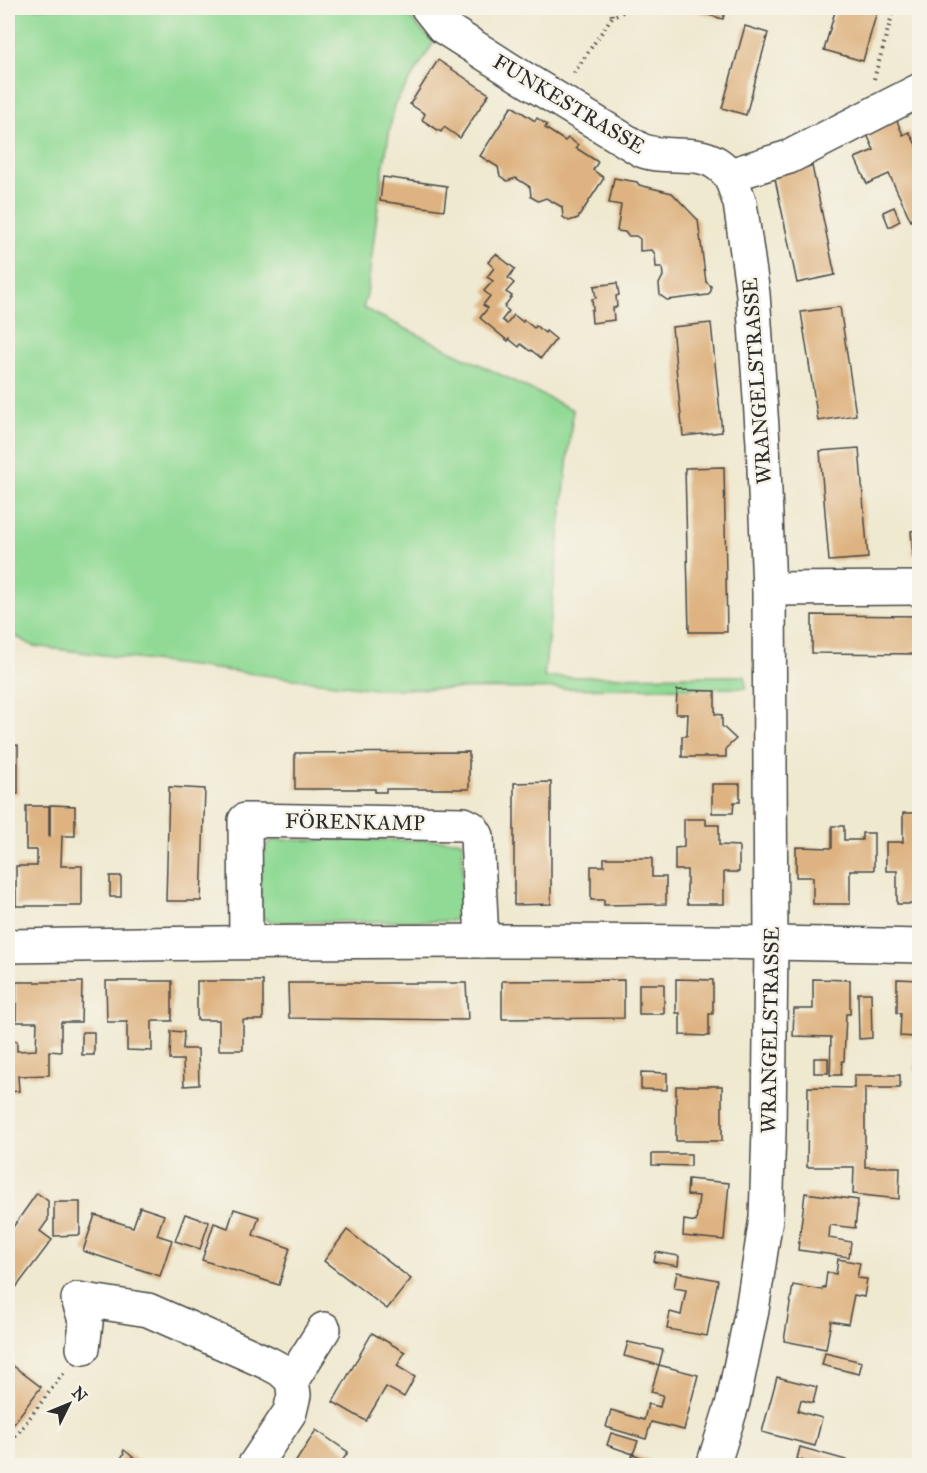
<svg xmlns="http://www.w3.org/2000/svg" width="927" height="1473" viewBox="0 0 927 1473" font-family="'IM FELL Great Primer',serif">
  <style>
    .green { fill: #91da95; stroke: #5e8260; stroke-width: 1.5 }
    .building { fill: #deb381 }
    .lines { fill: none; stroke-linecap: round; stroke-linejoin: round }
    .street-casing { stroke: #484844; stroke-width: 36 }
    .path { stroke: #484844; stroke-width: 4; stroke-dasharray: 1.5 4.5; stroke-linecap: butt }
    .street { stroke: #fff; stroke-width: 33 }
    .labels { text-anchor: middle; stroke-width: 5; stroke-linejoin: round; paint-order: stroke }
    .street-label { font-size: 21px; fill: #2b2b2b; stroke: #f7f3e8 }
  </style>
  <rect width="100%" height="100%" fill="#f7f3e8"/>
  <filter id="ink" filterUnits="userSpaceOnUse"><feTurbulence type="fractalNoise" baseFrequency=".0167" numOctaves="2"/><feDisplacementMap in="SourceGraphic" scale="12" xChannelSelector="R" yChannelSelector="G"/><feConvolveMatrix kernelMatrix="1 2 1 2 8 2 1 2 1" color-interpolation-filters="sRGB"/></filter>
  <filter id="wash" filterUnits="userSpaceOnUse"><feTurbulence type="fractalNoise" baseFrequency=".008" numOctaves="4" result="noise"/><feDisplacementMap in="SourceGraphic" scale="24" xChannelSelector="R" yChannelSelector="G"/><feGaussianBlur stdDeviation="1.35" result="paint"/><feColorMatrix in="noise" values="0 0 0 0 0 0 0 0 0 0 0 0 0 0 0 0 0 1.4 0 .05"/><feComposite in="paint" operator="in"/></filter>
  <g filter="url(#wash)">
    <rect width="100%" height="100%" fill="#efe9d0"/>
    <g class="green">
      <polygon points="8,8 403,8 419,28 434,42 394,105 382,175 367,294 363,308 573,410 544,677 745,676 746,688 375,689 33,646 8,632"/>
      <path d="M277,840H456L461,841L463,844L462,913L455,920L448,921L275,922C267,921 263,919 259,912L261,850L271,841Z"/>
    </g>
    <g id="blocks">
      <g class="building">
        <polygon points="685,8 726,8 723,19"/>
        <polygon points="836,8 878,8 863,61 824,50"/>
        <polygon points="745,26 768,33 746,115 722,108"/>
        <polygon points="438,60 489,94 460,138 444,127 441,132 422,120 425,114 410,104"/>
        <polygon points="512,106 535,121 537,118 547,125 545,128 565,141 568,138 578,145 576,148 598,162 593,170 604,178 578,218 569,221 563,217 562,207 546,198 538,201 531,197 530,187 516,178 507,181 500,176 498,167 480,156"/>
        <polygon points="895,116 903,135 909,132 920,152 920,217 911,221 889,174 867,184 855,158 874,150 865,130"/>
        <polygon points="812,166 835,275 797,283 774,174"/>
        <polygon points="383,177 447,186 444,210 380,201"/>
        <polygon points="614,178 637,182 639,185 672,193 698,220 706,282 711,286 711,291 708,295 667,300 660,295 659,284 663,276 662,267 656,267 655,254 652,250 640,251 640,239 636,236 628,236 625,232 617,231 621,205 609,203"/>
        <polygon points="894,207 900,221 889,227 883,212"/>
        <polygon points="496,254 515,269 508,278 514,283 506,292 512,296 504,307 509,311 502,320 507,324 514,315 523,322 524,320 534,328 536,326 545,333 546,331 556,339 541,358 531,350 530,351 521,344 519,347 509,339 508,341 480,318 488,308 483,305 490,296 484,291 493,281 487,277 494,268 488,262"/>
        <polygon points="617,283 619,295 616,296 617,307 613,308 614,320 592,323 591,310 593,310 592,299 596,298 594,286"/>
        <polygon points="840,307 856,415 818,421 801,312"/>
        <polygon points="711,323 722,432 683,436 672,327"/>
        <polygon points="859,448 868,558 829,561 820,451"/>
        <polygon points="724,467 727,632 689,632 685,468"/>
        <polygon points="920,530 920,554 913,555 911,531"/>
        <polygon points="812,615 920,616 920,654 812,653"/>
        <polygon points="677,690 715,691 715,714 722,715 722,726 736,739 726,748 726,757 682,757 682,736 687,736 688,714 676,714"/>
        <polygon points="18,745 18,794 8,794 8,746"/>
        <polygon points="469,752 469,789 386,789 386,792 375,792 375,789 295,789 295,753"/>
        <polygon points="551,782 551,904 514,905 514,783"/>
        <polygon points="712,784 740,784 740,802 734,802 733,813 712,813"/>
        <polygon points="169,787 205,789 201,901 166,901"/>
        <polygon points="50,805 75,806 75,836 62,836 61,866 82,866 82,906 16,906 16,866 37,866 37,850 26,850 26,806 49,806 49,837 50,836"/>
        <polygon points="903,813 917,813 917,817 920,817 920,904 897,904 897,871 886,871 886,842 903,842"/>
        <polygon points="684,819 706,819 706,825 719,825 719,845 739,846 739,872 724,872 724,904 687,904 687,870 675,870 675,848 684,847"/>
        <polygon points="832,826 844,826 844,840 862,840 862,833 874,833 874,870 850,870 850,904 813,904 813,877 796,877 796,847 832,848"/>
        <polygon points="604,858 652,858 652,877 666,877 666,904 604,905 604,900 591,900 591,866 604,866"/>
        <rect x="110" y="876" width="11" height="21"/>
        <polygon points="676,979 713,980 713,1014 709,1014 709,1036 680,1035 680,1013 676,1013"/>
        <polygon points="813,979 850,980 850,1014 846,1014 844,1061 842,1061 841,1075 830,1075 831,1037 793,1036 794,1009 813,1009"/>
        <polygon points="897,979 920,980 920,1071 915,1071 915,1037 900,1036 901,1013 897,1013"/>
        <polygon points="624,980 624,1018 502,1019 502,981"/>
        <polygon points="106,981 172,981 172,1021 152,1021 152,1051 127,1050 127,1022 107,1022"/>
        <polygon points="197,981 263,981 263,1020 243,1020 243,1050 219,1050 219,1020 197,1020"/>
        <polygon points="16,982 82,982 81,1022 61,1022 61,1052 49,1051 49,1075 18,1076 19,1091 8,1092 8,1042 17,1041 17,1051 36,1050 37,1022 16,1022"/>
        <polygon points="288,983 466,983 468,1020 289,1018"/>
        <rect x="639" y="984" width="25" height="30"/>
        <polygon points="858,993 871,993 872,1038 859,1039"/>
        <polygon points="171,1031 184,1032 183,1049 198,1049 199,1085 184,1086 183,1060 170,1060"/>
        <rect x="82" y="1032" width="12" height="23"/>
        <rect x="814" y="1058" width="14" height="15"/>
        <polygon points="641,1072 667,1073 667,1090 641,1089"/>
        <polygon points="854,1075 900,1075 900,1088 865,1088 865,1167 900,1167 899,1199 853,1194 854,1167 807,1167 808,1087 854,1088"/>
        <rect x="676" y="1086" width="46" height="55"/>
        <polygon points="652,1154 691,1154 691,1166 652,1165"/>
        <polygon points="688,1179 729,1183 724,1240 683,1236 684,1220 696,1222 699,1196 687,1195"/>
        <polygon points="37,1193 48,1201 48,1220 40,1231 52,1240 8,1298 8,1234"/>
        <polygon points="805,1193 858,1200 855,1228 830,1225 829,1238 851,1242 849,1257 798,1250"/>
        <polygon points="54,1202 80,1202 80,1235 54,1236"/>
        <polygon points="140,1207 164,1215 157,1235 172,1240 160,1276 83,1251 95,1215 133,1227"/>
        <polygon points="234,1209 259,1217 253,1235 290,1248 279,1285 202,1260 214,1223 228,1228"/>
        <polygon points="185,1214 209,1222 200,1249 175,1241"/>
        <polygon points="347,1230 411,1279 387,1309 324,1261"/>
        <polygon points="656,1252 679,1256 678,1266 654,1262"/>
        <polygon points="838,1259 860,1263 857,1278 867,1279 864,1297 854,1295 848,1324 831,1321 826,1349 784,1341 793,1285 822,1290 823,1287 825,1288 827,1272 836,1274"/>
        <polygon points="677,1272 718,1280 707,1336 667,1329 670,1312 681,1315 686,1290 674,1288"/>
        <polygon points="372,1333 405,1352 397,1366 415,1377 404,1397 386,1387 366,1421 333,1402"/>
        <polygon points="628,1342 663,1350 659,1365 624,1356"/>
        <polygon points="825,1353 862,1362 859,1374 822,1365"/>
        <polygon points="8,1362 41,1387 8,1431"/>
        <polygon points="659,1365 698,1375 684,1430 651,1422 646,1439 606,1427 611,1410 644,1420 648,1404 660,1407 663,1395 651,1392"/>
        <polygon points="777,1377 817,1387 813,1403 801,1400 798,1411 822,1418 815,1446 762,1432"/>
        <polygon points="316,1430 348,1452 339,1466 293,1466"/>
        <polygon points="611,1433 638,1441 633,1454 607,1445"/>
        <polygon points="800,1447 846,1460 845,1466 821,1466 797,1459"/>
        <polygon points="124,1450 144,1466 115,1466 124,1454 123,1452"/>
        <polygon points="633,1454 663,1465 663,1466 629,1466"/>
      </g>
    </g>
  </g>
  <g filter="url(#ink)">
    <use href="#blocks" fill-opacity="0" stroke="#484844" stroke-width="1.5"/>
    <g class="lines">
      <defs>
        <g id="street">
          <path d="M428,8L443,27L523,78L641,150C664,160 695,149 716,163C721,166 726,171 730,175"/>
          <polyline points="730,175 789,157 920,90"/>
          <polyline points="769,589 920,588"/>
          <polyline points="246,942 245,820 464,824 472,828 477,836 482,941"/>
          <path d="M8,946C311,941 616,938 920,946"/>
          <polyline points="83,1348 86,1323 78,1299 148,1310 268,1363 281,1370 292,1380 294,1395 290,1412 254,1466"/>
          <polyline points="292,1380 324,1329"/>
          <polyline points="713,1466 733,1402 752,1310 766,1218 769,1131 771,942 769,589 763,443 753,294 740,203 730,175"/>
        </g>
      </defs>
      <use href="#street" class="street-casing"/>
      <g class="path">
        <polyline points="611,8 612,17"/>
        <polyline points="574,73 612,17 631,8"/>
        <polyline points="874,79 894,8"/>
        <polyline points="8,1446 66,1370"/>
      </g>
      <use href="#street" class="street"/>
    </g>
  </g>
  <g class="labels">
    <g class="street-label">
      <text transform="translate(569 104) rotate(31)" y="7">FUNKESTRASSE</text>
      <text transform="translate(757 381) rotate(-94)" y="7">WRANGELSTRASSE</text>
      <text transform="translate(355 822) rotate(1)" y="7">FÖRENKAMP</text>
      <text transform="translate(770 1030) rotate(-89)" y="7">WRANGELSTRASSE</text>
    </g>
  </g>
  <rect width="927" height="1473" fill="none" stroke="#f7f3e8" stroke-width="30"/>
  <g transform="translate(69 1404) rotate(47)" stroke="#f7f3e8" stroke-width="4.5" paint-order="stroke">
  <path d="M0-4.5L10 22L0 15L-10 22Z" fill="#2b2b2b"/>
  <text y="-9" font-size="16" font-weight="bold" text-anchor="middle" fill="#2b2b2b">N</text>
  </g>
</svg>
